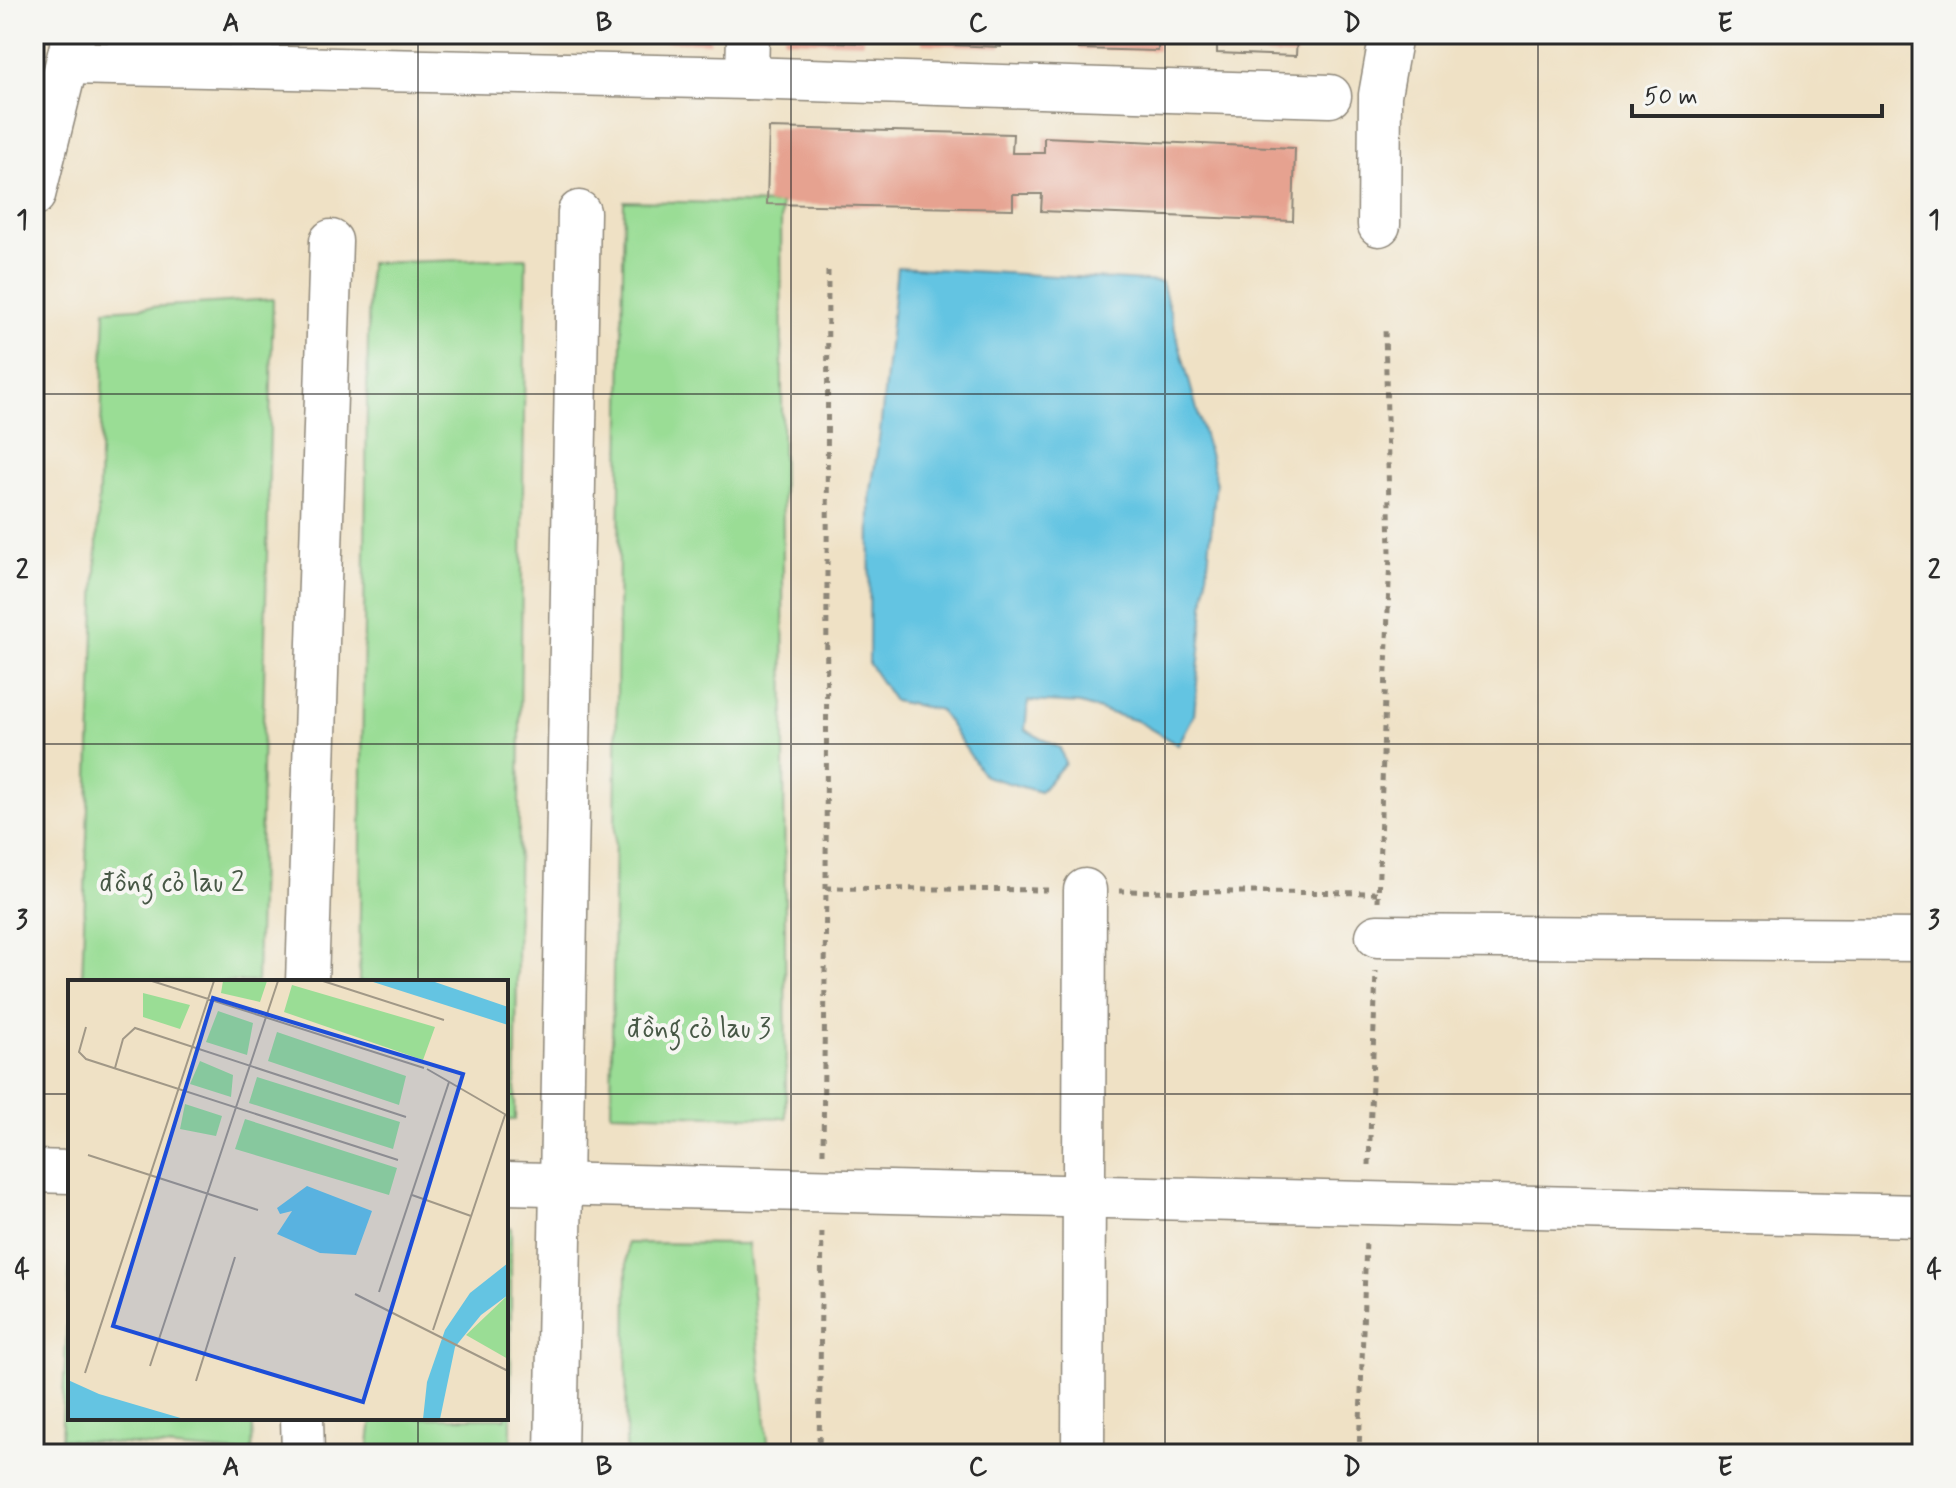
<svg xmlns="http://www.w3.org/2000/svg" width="1956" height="1488" viewBox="0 0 1956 1488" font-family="Mynerve,sans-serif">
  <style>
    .green { fill: #9add95; stroke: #628460; stroke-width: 2 }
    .water { fill: #64c4e2; stroke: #487886; stroke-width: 2 }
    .building { fill: #e6a290 }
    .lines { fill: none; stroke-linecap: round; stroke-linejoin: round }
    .minor-casing { stroke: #8d8678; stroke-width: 45 }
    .path { stroke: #8d8678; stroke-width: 5; stroke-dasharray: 6 6; stroke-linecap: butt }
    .minor { stroke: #fff; stroke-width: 42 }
    .grid { fill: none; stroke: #2b2b2b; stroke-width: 2; stroke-opacity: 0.55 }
    .labels { text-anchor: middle; stroke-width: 8; stroke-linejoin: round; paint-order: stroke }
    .park-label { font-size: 28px; fill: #475846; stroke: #f6f6f2 }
    .inset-road { fill: none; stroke: #a19887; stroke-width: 2 }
    .view { fill: #1d4ed8; fill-opacity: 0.15; stroke: #1d4ed8; stroke-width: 4 }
    .inset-edge { fill: none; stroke: #2b2b2b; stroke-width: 4 }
    .neatline { fill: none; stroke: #2b2b2b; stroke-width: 3 }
    .grid-label { font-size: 26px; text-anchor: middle; font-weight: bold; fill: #2b2b2b }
  </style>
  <rect width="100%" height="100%" fill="#f6f6f2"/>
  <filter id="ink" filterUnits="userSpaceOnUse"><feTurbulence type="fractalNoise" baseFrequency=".0125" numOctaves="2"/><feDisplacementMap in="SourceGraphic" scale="16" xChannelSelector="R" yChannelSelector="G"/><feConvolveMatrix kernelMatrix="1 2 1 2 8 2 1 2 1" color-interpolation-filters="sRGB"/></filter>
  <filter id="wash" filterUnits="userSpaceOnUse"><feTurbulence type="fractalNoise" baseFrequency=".006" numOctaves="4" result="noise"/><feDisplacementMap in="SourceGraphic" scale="32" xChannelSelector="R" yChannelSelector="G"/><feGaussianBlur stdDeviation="1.8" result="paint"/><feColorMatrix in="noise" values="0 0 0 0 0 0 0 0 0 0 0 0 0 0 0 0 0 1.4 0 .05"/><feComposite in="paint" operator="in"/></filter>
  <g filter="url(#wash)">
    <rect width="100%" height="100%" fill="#efe1c5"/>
    <g class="green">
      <polygon points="624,201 781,204 786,1118 611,1113"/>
      <polygon points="526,258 515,1120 506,1120 506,982 359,982 369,263"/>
      <polygon points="273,299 257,982 82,982 105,310"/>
      <polygon points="511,1227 511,1454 368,1454 372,1418 506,1418 506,1228"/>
      <polygon points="627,1243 748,1244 769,1452 747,1454 626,1454"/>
      <polygon points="70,1266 70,1418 253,1418 252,1454 61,1439"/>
    </g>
    <polygon class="water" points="897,267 1162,282 1216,479 1194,715 1178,745 1137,721 1080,704 1028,701 1025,730 1060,748 1065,763 1040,792 984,776 940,710 894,701 869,664 870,497 880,432"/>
    <g id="blocks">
      <g class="building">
        <polygon points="516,34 571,34 571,38 516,37"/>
        <polygon points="631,34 710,34 710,43 631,40"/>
        <polygon points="784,34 863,34 863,43 784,40"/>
        <polygon points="922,34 1001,34 1001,47 922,44"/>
        <polygon points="1079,34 1158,34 1158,51 1079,49"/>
        <polygon points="1217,34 1297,34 1296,56 1217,53"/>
        <polygon points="769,128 1013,134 1012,153 1044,153 1044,137 1295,148 1293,221 1041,211 1042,194 1013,194 1013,209 767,204"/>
      </g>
    </g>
  </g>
  <g filter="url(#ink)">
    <use href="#blocks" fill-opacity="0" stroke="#8d8678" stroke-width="2"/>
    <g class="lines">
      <defs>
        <g id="minor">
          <polyline points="67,63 747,78 1330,96"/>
          <polyline points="747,78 748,34"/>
          <polyline points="34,195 74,34"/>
          <polyline points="1379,225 1380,95 1391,34"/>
          <polyline points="1377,936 1922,940"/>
          <polyline points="307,982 331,241"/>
          <polyline points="34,1171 70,1172"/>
          <polyline points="506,1183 1922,1216"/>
          <polyline points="302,1418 303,1454"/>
          <polyline points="556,1454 579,212"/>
          <polyline points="1083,1454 1085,890"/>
        </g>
      </defs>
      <use href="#minor" class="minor-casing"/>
      <g class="path">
        <polyline points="826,888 1049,890"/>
        <polyline points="1119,891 1378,893"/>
        <polyline points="1378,901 1390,553 1385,327"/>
        <polyline points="823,1153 826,888 828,265"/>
        <polyline points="1369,1165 1376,971"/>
        <polyline points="819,1454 822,1227"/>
        <polyline points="1359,1454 1366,1239"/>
      </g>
      <use href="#minor" class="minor"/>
    </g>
  </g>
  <path class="grid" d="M418,34V982M791,34V1454M1165,34V1454M1538,34V1454M34,394H1922M34,744H1922M34,1094H70M506,1094H1922M418,1418V1454"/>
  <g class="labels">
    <g class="park-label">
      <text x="172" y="891">đồng cỏ lau 2</text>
      <text x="699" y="1037">đồng cỏ lau 3</text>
    </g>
  </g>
  <g transform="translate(68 980)">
    <rect width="440" height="440" fill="#efe1c5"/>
    <path d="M155,1H199L192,22L153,13ZM224,5L367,47L355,80L216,32ZM75,13L122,25L112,49L75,37ZM150,31L185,43L179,75L138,62ZM209,52L338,96L331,125L200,81ZM132,81L165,95L163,117L122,104ZM189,97L332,142L325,169L181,123ZM117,124L154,136L148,156L112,149ZM177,139L329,188L321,215L167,169ZM440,315V379L398,355Z" fill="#9add95"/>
    <path d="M302,1H364L440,27V45ZM239,206L304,231L288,275L252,273L209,254L224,231L212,234L209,228ZM440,283V315L413,335L387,367L372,439H355L359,402L377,350L402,313ZM0,400L31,414L116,439H0Z" fill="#64c4e2"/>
    <path class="inset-road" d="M84,1L356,88M255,1L376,40M18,47L11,72L18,79L330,180M47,88L55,59L67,48L338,137M359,89L440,136M20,175L190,230M344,215L403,236M311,312L381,102M287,314L440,391M365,350L437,135M82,386L210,1M17,393L146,1M128,401L167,277"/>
    <path class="view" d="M145,18L395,94L295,422L45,346Z"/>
    <rect width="440" height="440" class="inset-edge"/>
  </g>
  <rect width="1956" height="1488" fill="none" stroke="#f6f6f2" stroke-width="88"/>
  <path d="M1632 104v12h250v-12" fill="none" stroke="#2b2b2b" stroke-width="4"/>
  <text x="1644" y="104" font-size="24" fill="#2b2b2b" stroke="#f6f6f2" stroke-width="6" paint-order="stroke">50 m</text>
  <rect x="44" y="44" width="1868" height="1400" class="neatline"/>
  <g class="grid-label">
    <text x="231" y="31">A</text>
    <text x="604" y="31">B</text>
    <text x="978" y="31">C</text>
    <text x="1352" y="31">D</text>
    <text x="1725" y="31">E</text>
    <text x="22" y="228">1</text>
    <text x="1934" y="228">1</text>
    <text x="22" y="578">2</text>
    <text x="1934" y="578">2</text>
    <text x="22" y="928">3</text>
    <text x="1934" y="928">3</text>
    <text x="22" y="1278">4</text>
    <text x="1934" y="1278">4</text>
    <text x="231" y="1475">A</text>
    <text x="604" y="1475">B</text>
    <text x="978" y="1475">C</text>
    <text x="1352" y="1475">D</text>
    <text x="1725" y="1475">E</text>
  </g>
</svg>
